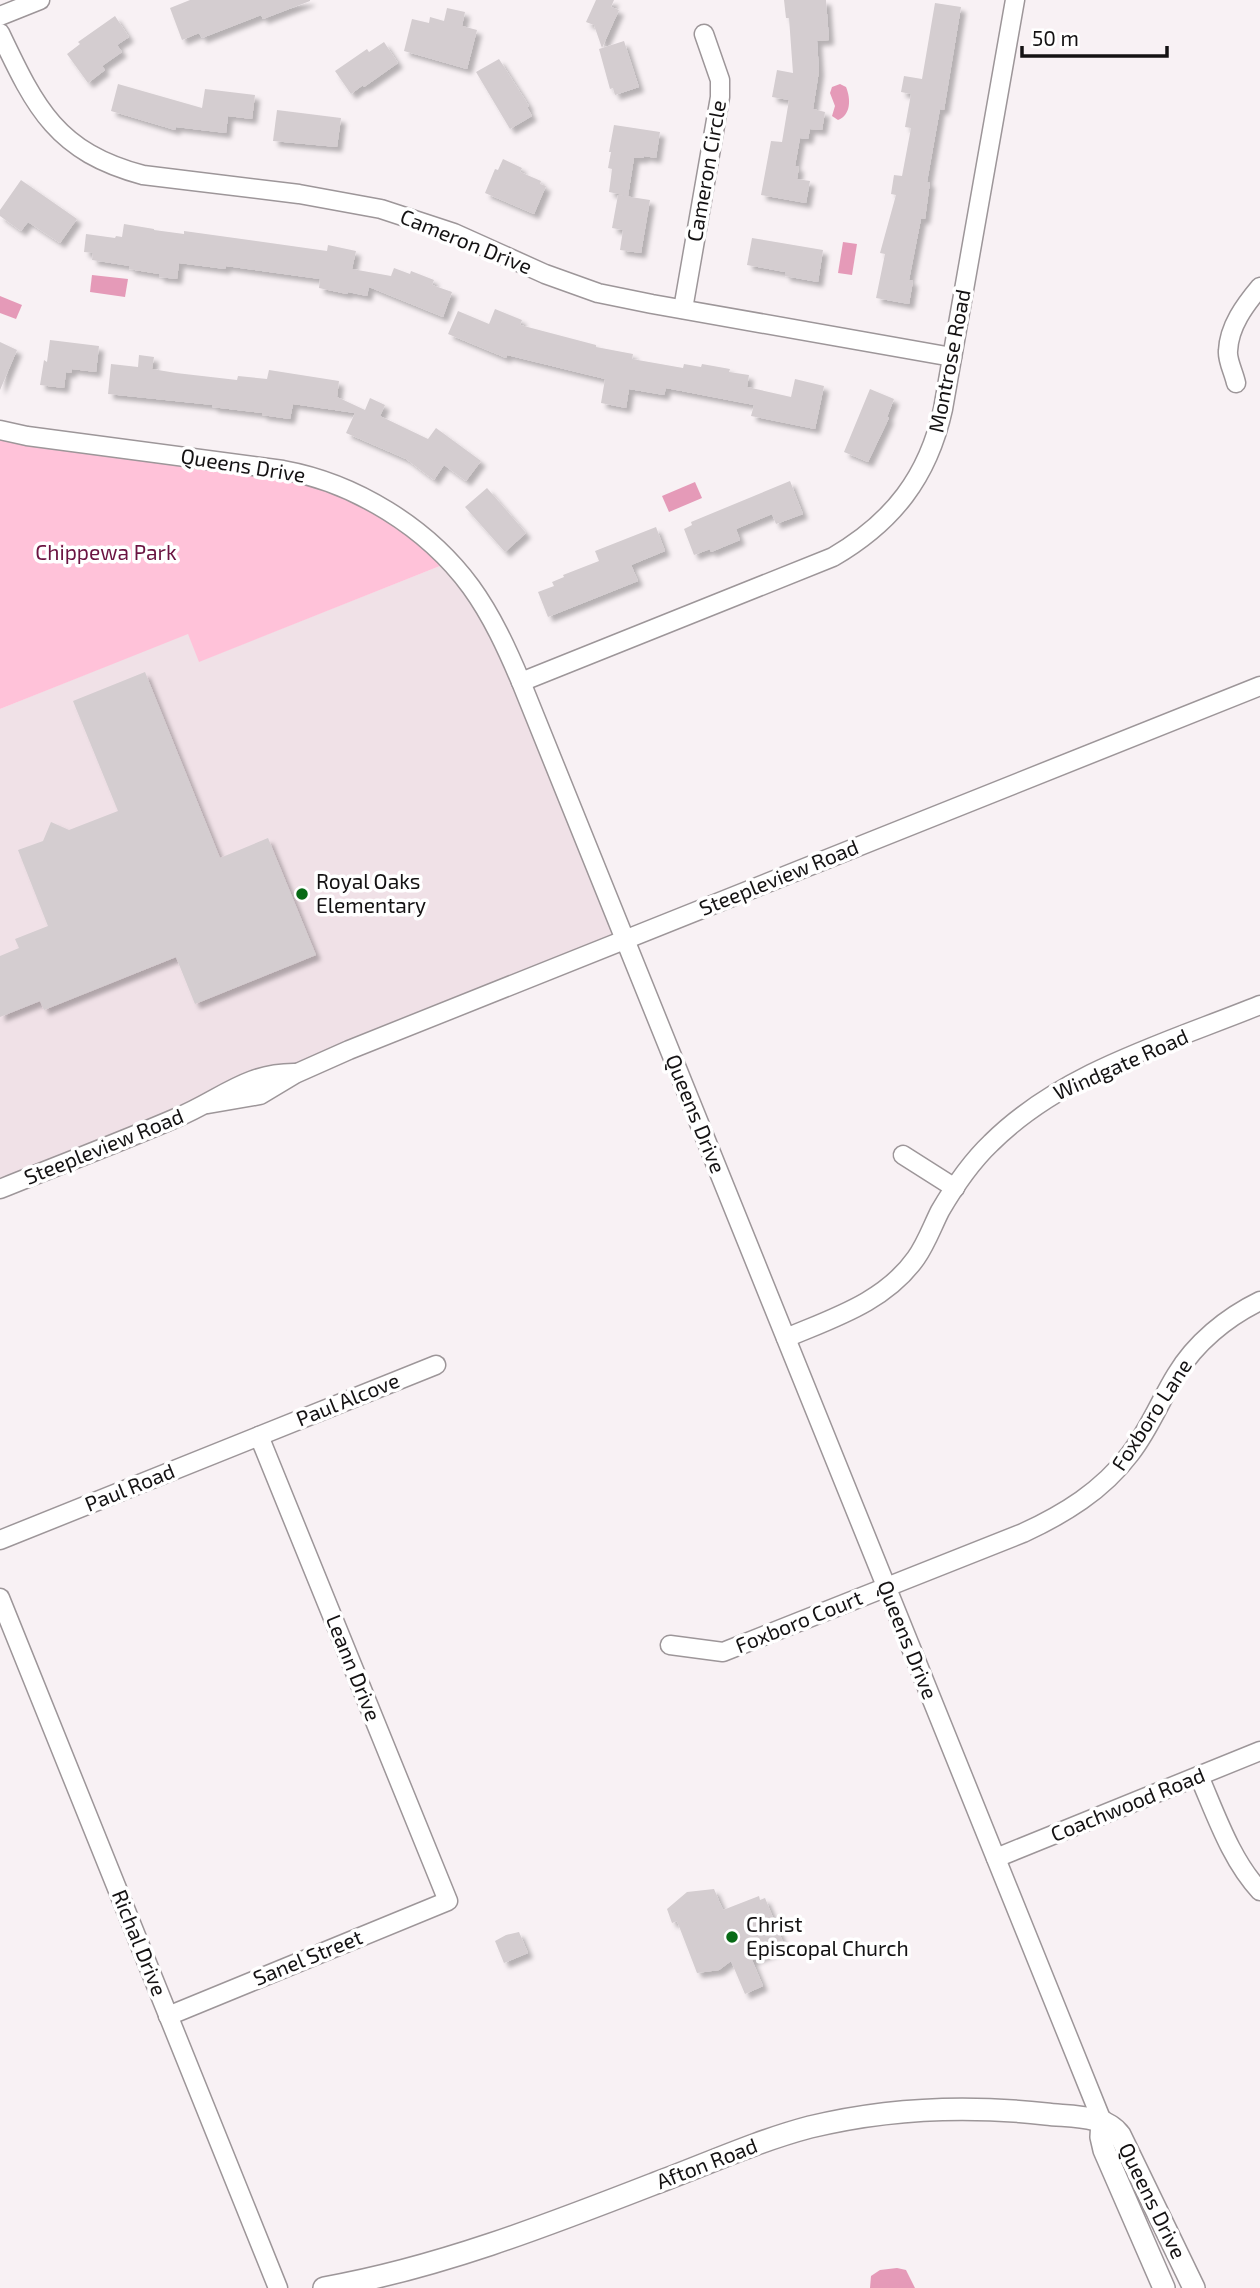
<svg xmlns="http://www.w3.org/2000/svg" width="1260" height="2288" viewBox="0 0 1260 2288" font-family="'Exo 2',sans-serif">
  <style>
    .built { fill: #f0e1e7 }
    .green { fill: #ffc2d9 }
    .water { fill: #e59ab8 }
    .building { fill: #d4cdd0; filter: url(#shadow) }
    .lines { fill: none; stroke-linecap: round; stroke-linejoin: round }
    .minor-casing { stroke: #9d9699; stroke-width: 21 }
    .tertiary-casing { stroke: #9d9699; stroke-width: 24 }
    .minor { stroke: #fff; stroke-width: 18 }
    .tertiary { stroke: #fff; stroke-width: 21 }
    .poi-dot { fill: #086a16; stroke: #fff; stroke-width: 2.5 }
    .labels { text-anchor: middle; stroke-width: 7; stroke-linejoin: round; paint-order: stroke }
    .street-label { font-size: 21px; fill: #141213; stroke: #fff }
    .park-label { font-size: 21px; fill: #6b1341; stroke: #fff }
    .poi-label { font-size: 21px; fill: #141213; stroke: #fff; text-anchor: start }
  </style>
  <defs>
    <filter id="shadow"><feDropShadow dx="5" dy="5" stdDeviation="2" flood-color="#0004"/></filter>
  </defs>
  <rect width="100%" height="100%" fill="#f8f1f4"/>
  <polygon class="built" points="450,562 472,589 624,940 0,1189 0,709 188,633 200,661"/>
  <polygon class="green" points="0,430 338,486 450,562 199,662 188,634 0,709"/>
  <g class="water">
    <path d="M840,84L846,87C851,99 851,115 838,120L832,116L835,106L830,93L832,87Z"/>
    <polygon points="843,242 857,244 852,275 838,273"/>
    <polygon points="92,275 128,279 125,297 90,292"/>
    <polygon points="0,296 22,305 16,319 0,313"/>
    <polygon points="695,482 702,498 669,512 662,496"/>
    <polygon points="897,2268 906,2270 915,2288 870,2288 871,2276 880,2270"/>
  </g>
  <g class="building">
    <polygon points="190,0 310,0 310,1 263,19 261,15 202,38 199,33 182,40 170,8"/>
    <polygon points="596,0 614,0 611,7 619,10 602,48 594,25 586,22"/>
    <polygon points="784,0 826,0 829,40 817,41 819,71 813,109 825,112 822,130 810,129 808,139 800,138 795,166 799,167 797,179 810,181 806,203 761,195 771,141 782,142 789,100 772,97 777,70 793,73 789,18 786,18"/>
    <polygon points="935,3 961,7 944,110 940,109 927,182 930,182 925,219 921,219 909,280 913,281 909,304 876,298 885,254 880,253 896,195 891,194 894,175 902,176 911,128 905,127 911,94 901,92 904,76 922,79"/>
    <polygon points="447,8 465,12 462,26 477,30 467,69 404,51 412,19 429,23 430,17 444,21"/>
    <polygon points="115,16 129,37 117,45 122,52 102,66 105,70 88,83 67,54 80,44 78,42"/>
    <polygon points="624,41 639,87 615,95 613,88 610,89 599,49"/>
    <polygon points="384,42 398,63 364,87 363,85 351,94 335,71 367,49 369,52"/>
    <polygon points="499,59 529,106 527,107 532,116 510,129 476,72"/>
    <polygon points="118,84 202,108 205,89 255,95 252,119 228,116 226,133 176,127 175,130 111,111"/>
    <polygon points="277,110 341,118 337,147 273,141"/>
    <polygon points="614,125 660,132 656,158 644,156 643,158 634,158 628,196 609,192 612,169 608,168 611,152 609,152"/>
    <polygon points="503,159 522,168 520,172 541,181 540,184 546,186 534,214 485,193 495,169 498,170"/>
    <polygon points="21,180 77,219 60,243 28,222 21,231 0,216 0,210"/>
    <polygon points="618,195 650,200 641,253 620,250 623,230 612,228"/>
    <polygon points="124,224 154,229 154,230 184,234 184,231 327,251 328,245 356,251 352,269 391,276 394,268 410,274 411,271 434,280 432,285 452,292 443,317 369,287 367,296 348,292 347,294 319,288 320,279 226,266 225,269 179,263 177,279 159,277 159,274 129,269 130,266 92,260 93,253 84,252 86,234 115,238 116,236 122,237"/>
    <polygon points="752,238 823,250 818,282 785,276 785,272 747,265"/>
    <polygon points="495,309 522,320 520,325 596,345 596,347 633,354 632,359 683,368 684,364 701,367 702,364 730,369 729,372 749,375 747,387 791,397 795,379 824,386 815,429 751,416 754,405 666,388 664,395 629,389 626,408 601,403 605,379 507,355 506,358 448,334 458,311 489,324"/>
    <polygon points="50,340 99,346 96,372 72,369 71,373 66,372 64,388 40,385 44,360 47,362"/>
    <polygon points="0,342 17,350 0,390"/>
    <polygon points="139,355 154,357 152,369 176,373 237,380 238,376 267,379 269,370 339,381 337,397 365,410 370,398 385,405 380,416 428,439 436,428 481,461 466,481 444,465 434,480 406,459 346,433 355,413 293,404 290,419 262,415 262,413 212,407 213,405 108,394 111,364 138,367"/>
    <polygon points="870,389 894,399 887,417 889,418 868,462 844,452"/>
    <polygon points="790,481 803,514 776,524 772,514 736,529 740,540 711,552 710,549 694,555 684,529 692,525 691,522"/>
    <polygon points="487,488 526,533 505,552 465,507"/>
    <polygon points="656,527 665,551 631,565 638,581 548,617 538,592 554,586 552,582 564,577 563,575 599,561 595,551"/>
    <polygon points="145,672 220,858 268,838 316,955 195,1004 176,957 44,1010 40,1001 0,1017 0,956 19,948 15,939 48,926 18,850 43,841 51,822 69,830 118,811 73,701"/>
    <polygon points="714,1889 723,1910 759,1896 760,1900 765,1898 785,1947 752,1960 763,1986 745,1994 731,1961 719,1970 697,1973 677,1921 672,1923 667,1909 687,1892"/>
    <polygon points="519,1932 528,1953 504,1963 495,1941 506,1935"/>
  </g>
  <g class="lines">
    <defs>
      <g id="minor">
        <polyline points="0,16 40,0"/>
        <path d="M0,33C36,109 57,152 143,175L299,194L381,209L454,233L545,274L598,293L652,304L952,357"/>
        <polyline points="683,309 720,97 720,80 704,34"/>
        <path d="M1236,383C1234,373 1227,360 1228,351C1229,326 1245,305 1260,287"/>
        <path d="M0,430L27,436L283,470C355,483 427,527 471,587C492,616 507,649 521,682L1102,2121"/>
        <path d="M521,682L833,557C893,522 928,477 943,409L1015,0"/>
        <polyline points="208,1104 260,1095 295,1074 349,1050 1260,686"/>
        <polyline points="903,1155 955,1188"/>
        <path d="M0,1189C59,1165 118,1143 176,1118C220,1100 246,1072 296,1073"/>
        <path d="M786,1338C833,1318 885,1302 916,1258C926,1244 932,1227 940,1211C954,1187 971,1162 991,1143C1062,1072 1169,1042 1260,1005"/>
        <polyline points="0,1540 436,1365"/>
        <polyline points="0,1598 278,2288"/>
        <path d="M670,1645L723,1652L1023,1533C1064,1514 1102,1491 1130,1454C1149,1430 1160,1401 1176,1375C1195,1343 1227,1317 1260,1301"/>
        <path d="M1199,1776C1216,1815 1231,1860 1260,1891"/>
        <polyline points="996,1858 1260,1751"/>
        <polyline points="168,2016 448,1901 259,1436"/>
      </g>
      <g id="tertiary">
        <polyline points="1102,2121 1101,2137 1104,2150 1164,2288"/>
        <path d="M324,2288C438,2268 548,2225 656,2183C707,2164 757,2141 810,2127C888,2108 967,2105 1046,2114C1069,2117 1105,2114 1120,2135L1194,2288"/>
      </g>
    </defs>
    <use href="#minor" class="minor-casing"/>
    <use href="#tertiary" class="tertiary-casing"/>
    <use href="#minor" class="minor"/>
    <use href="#tertiary" class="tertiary"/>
  </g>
  <g class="poi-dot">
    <circle cx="302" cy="894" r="7"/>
    <circle cx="732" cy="1937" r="7"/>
  </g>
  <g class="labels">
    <g class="street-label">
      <text transform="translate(707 171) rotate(-80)" y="7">Cameron Circle</text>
      <text transform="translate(466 242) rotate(22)" y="7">Cameron Drive</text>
      <text transform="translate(950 361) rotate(-79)" y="7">Montrose Road</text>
      <text transform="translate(243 466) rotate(9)" y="7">Queens Drive</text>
      <text transform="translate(779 878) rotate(-22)" y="7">Steepleview Road</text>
      <text transform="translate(1121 1065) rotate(-24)" y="7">Windgate Road</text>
      <text transform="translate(695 1114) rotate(68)" y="7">Queens Drive</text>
      <text transform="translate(104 1147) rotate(-22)" y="7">Steepleview Road</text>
      <text transform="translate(348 1400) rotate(-22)" y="7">Paul Alcove</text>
      <text transform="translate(1152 1415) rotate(-57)" y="7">Foxboro Lane</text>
      <text transform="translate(130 1488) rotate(-22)" y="7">Paul Road</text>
      <text transform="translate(799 1622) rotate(-22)" y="7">Foxboro Court</text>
      <text transform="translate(907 1640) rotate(68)" y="7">Queens Drive</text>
      <text transform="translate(353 1668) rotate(68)" y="7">Leann Drive</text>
      <text transform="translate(1128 1805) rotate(-22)" y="7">Coachwood Road</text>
      <text transform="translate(139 1943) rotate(68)" y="7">Richal Drive</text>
      <text transform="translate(308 1958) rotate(-22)" y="7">Sanel Street</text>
      <text transform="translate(707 2164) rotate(-21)" y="7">Afton Road</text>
      <text transform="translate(1152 2201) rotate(64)" y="7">Queens Drive</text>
    </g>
    <g class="park-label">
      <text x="106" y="560">Chippewa Park</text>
    </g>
    <g class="poi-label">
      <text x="316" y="889">Royal Oaks<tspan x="316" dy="24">Elementary</tspan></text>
      <text x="746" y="1932">Christ<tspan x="746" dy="24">Episcopal Church</tspan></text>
    </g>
  </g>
  <path d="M1022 46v10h145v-10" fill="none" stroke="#141213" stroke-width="3.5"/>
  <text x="1032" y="46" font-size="21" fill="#141213" stroke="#ffffff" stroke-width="5" paint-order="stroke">50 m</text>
</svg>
